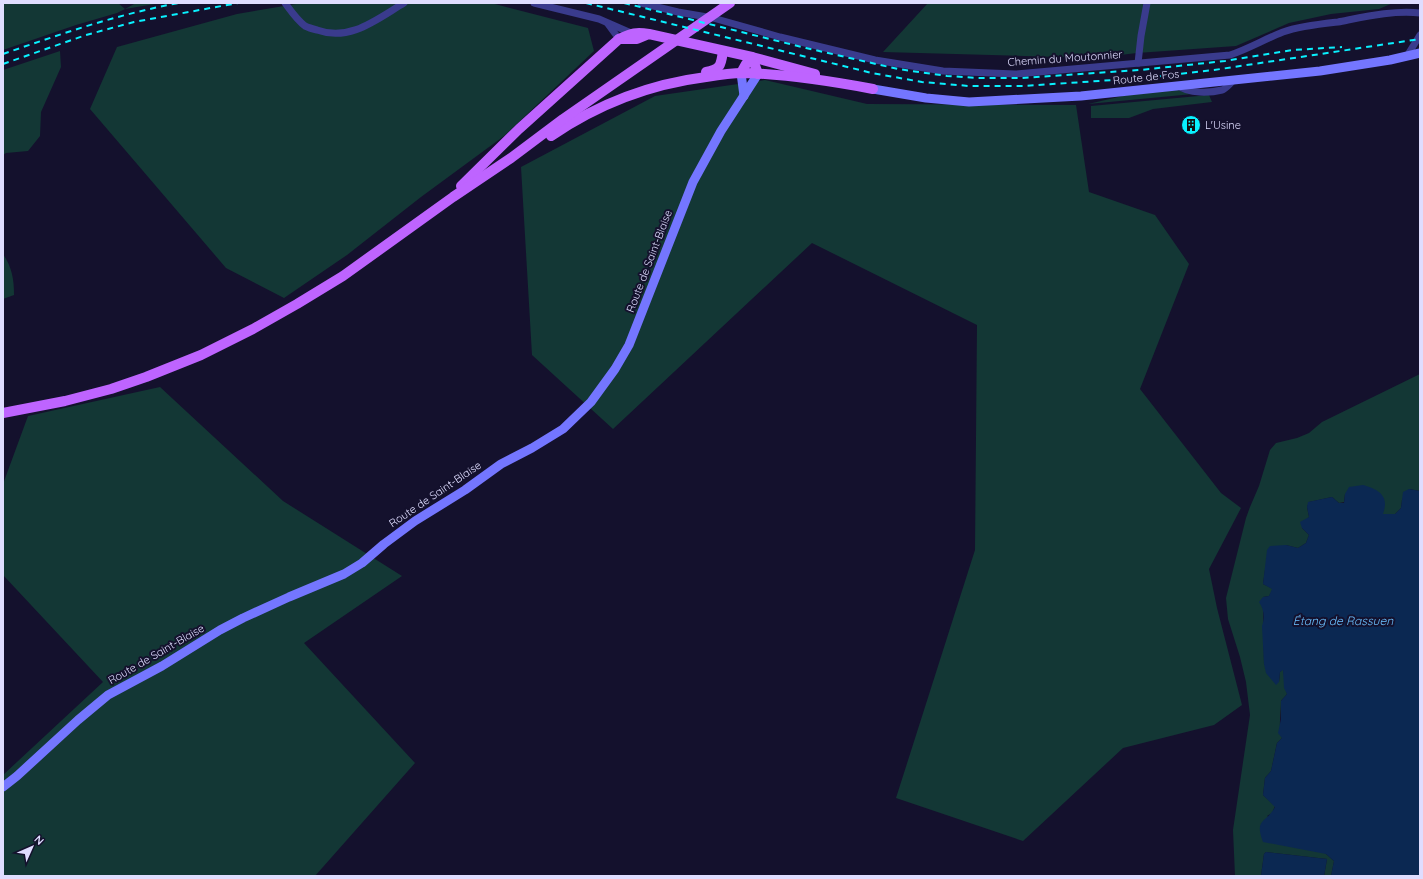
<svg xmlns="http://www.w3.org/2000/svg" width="1423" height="879" viewBox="0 0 1423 879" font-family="Quicksand,sans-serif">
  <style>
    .green { fill: #133735 }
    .water { fill: #0b2852 }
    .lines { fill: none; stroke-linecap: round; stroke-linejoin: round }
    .street { stroke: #3a3b8d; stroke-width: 7 }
    .secondary { stroke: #7476ff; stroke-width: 9 }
    .primary { stroke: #be64ff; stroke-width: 10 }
    .rail { stroke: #09f1ff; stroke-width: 2; stroke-dasharray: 6 5; stroke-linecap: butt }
    .labels { text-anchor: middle; stroke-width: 4; stroke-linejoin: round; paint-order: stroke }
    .street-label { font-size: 11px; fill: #dfddff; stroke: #14112d }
    .poi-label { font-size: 11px; fill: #dfddff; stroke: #14112d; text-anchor: start }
    .water-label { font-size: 12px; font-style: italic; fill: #6bc1ff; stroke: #14112d }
  </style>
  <rect width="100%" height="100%" fill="#14112d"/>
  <g class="green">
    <polygon points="3,3 118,3 125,9 136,3 161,3 125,9 117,13 76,25 3,50"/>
    <polygon points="302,3 491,3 588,28 594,51 504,136 421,197 347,255 284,298 226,268 90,109 117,47 237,14"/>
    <polygon points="928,3 1393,3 1379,9 1331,14 1289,23 1236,46 1137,53 1095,58 883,52"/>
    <polygon points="60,51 61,67 41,112 40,136 28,151 6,153 3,155 3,70"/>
    <polygon points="765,80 867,104 1076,105 1089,192 1155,215 1189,264 1140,389 1221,493 1241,508 1209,569 1217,608 1242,705 1214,725 1123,748 1023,841 896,798 975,550 977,325 812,243 613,429 532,355 521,167 655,96"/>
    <polygon points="1177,90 1193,94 1088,104 1127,95"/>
    <polygon points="1209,95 1212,102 1153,109 1129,118 1091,118 1091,106"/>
    <path d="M3,254C12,267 14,280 14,295L3,299Z"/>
    <path d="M1420,374V491L1409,489L1402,500L1401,508L1395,514H1383L1345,494L1344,502L1339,503L1332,497L1309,502L1307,507L1309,517L1306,520L1302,528L1309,535L1306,543L1298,548L1286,545L1265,570L1263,584L1273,589L1269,596L1263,597L1264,664L1279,682L1280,672L1283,669L1287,694L1281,701C1281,714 1278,725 1282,738L1277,743L1271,771L1265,778L1263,795L1275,806L1272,813L1267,816L1326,854L1334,861L1331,876H1324L1327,859L1266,852L1264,854L1261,876H1235L1233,830L1250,715L1246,682L1240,657L1228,619L1226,598L1246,518L1250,507L1259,486L1270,450L1276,443L1297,438L1309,433L1322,422Z"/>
    <polygon points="160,387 283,501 402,576 304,643 415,763 315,876 3,876 3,775 103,682 3,575 3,484 28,416"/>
  </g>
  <g class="water">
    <path d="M1363,485C1373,488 1385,492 1385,504C1385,507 1384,511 1383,514H1395L1401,508L1403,492L1409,489L1420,491V876H1331L1334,861L1326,854L1263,842C1254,818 1266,824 1275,807L1263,795L1265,778L1271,771L1277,743L1282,738L1278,733L1281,719V701L1287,694L1284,688L1283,670L1280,672L1279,682L1276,685L1266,673L1264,664L1262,626C1265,618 1264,609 1259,602L1263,597L1269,596L1272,589L1263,584L1267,550L1270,546L1286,545L1298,548L1306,543L1309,535L1302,528L1300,522L1309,517L1307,507L1308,502L1332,497L1339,503H1344L1345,494L1349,487Z"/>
    <polygon points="1266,852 1327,859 1324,876 1261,876 1264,854"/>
  </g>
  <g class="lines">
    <g class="street">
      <path d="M285,3C291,11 297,20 305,26C309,28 313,29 317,30C350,42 377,19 404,3"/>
      <polyline points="534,3 599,19 631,33"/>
      <path d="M641,3L678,12L713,18L780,37L875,60L943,71L1015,74L1230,55C1248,49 1265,39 1283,32C1300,26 1320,24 1338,22C1364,17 1393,10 1420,13"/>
      <polyline points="608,24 619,39"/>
      <polyline points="1407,56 1420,35"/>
      <polyline points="1138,63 1141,36 1147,3"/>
      <path d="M1179,86C1188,94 1211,93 1222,90C1226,89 1230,83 1234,80"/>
    </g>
    <g class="secondary">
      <polyline points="741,73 744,96"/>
      <polyline points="873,89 926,98 969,102 1081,96 1320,71 1390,60 1420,53"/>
      <polyline points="3,787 17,776 78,720 108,695 162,666 220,630 243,618 289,597 344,574 362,563 384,544 415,521 465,490 501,464 532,448 563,429 591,402 615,369 629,345 693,182 721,131 758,74"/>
    </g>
    <g class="primary">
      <path d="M649,34L637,39H619C632,33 636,32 649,34L752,57L815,74"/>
      <path d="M706,72C721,69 721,65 723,51"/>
      <polyline points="741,73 746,64 752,57 758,74"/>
      <path d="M551,136C598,104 651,84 706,77C718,75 731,73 743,73C787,74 830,81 873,89"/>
      <polyline points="461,186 519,129 619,39"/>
      <polyline points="3,413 65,401 111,389 146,377 201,355 253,329 297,304 343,276 453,197 511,158 563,119 730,3"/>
    </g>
    <g class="rail">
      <polyline points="586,3 872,73 922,82 969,86 1023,86 1144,78 1214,70 1420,39"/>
      <polyline points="624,3 806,48 898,69 947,76 978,78 1021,78 1140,70 1225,61 1293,50 1342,47"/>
      <path d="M3,54C61,34 118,14 179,3"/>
      <polyline points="3,64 86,35 134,22 238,3"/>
    </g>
  </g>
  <defs>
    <symbol id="building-disc" viewBox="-11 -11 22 22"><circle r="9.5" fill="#09f1ff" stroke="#14112d"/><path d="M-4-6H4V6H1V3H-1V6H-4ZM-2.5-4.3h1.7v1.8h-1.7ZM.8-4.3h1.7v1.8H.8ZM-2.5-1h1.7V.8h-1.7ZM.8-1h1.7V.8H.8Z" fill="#111"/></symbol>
  </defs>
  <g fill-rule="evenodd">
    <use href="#building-disc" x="1180" y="114" width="22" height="22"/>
  </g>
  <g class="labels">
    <g class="street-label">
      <text transform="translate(1065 58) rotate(-4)" y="4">Chemin du Moutonnier</text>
      <text transform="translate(1146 77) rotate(-6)" y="4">Route de Fos</text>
      <text transform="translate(649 261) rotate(-69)" y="4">Route de Saint-Blaise</text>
      <text transform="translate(435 494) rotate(-34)" y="4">Route de Saint-Blaise</text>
      <text transform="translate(156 654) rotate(-30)" y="4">Route de Saint-Blaise</text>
    </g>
    <g class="poi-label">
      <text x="1205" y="129">L'Usine</text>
    </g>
    <g class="water-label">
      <text x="1343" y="625">Étang de Rassuen</text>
    </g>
  </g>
  <rect width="1423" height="879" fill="none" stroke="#dfddff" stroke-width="8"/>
  <g transform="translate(32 847) rotate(45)" stroke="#14112d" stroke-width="3" paint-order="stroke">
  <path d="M0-3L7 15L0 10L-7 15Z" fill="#dfddff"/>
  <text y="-6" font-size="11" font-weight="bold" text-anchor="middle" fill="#dfddff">N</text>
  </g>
</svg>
